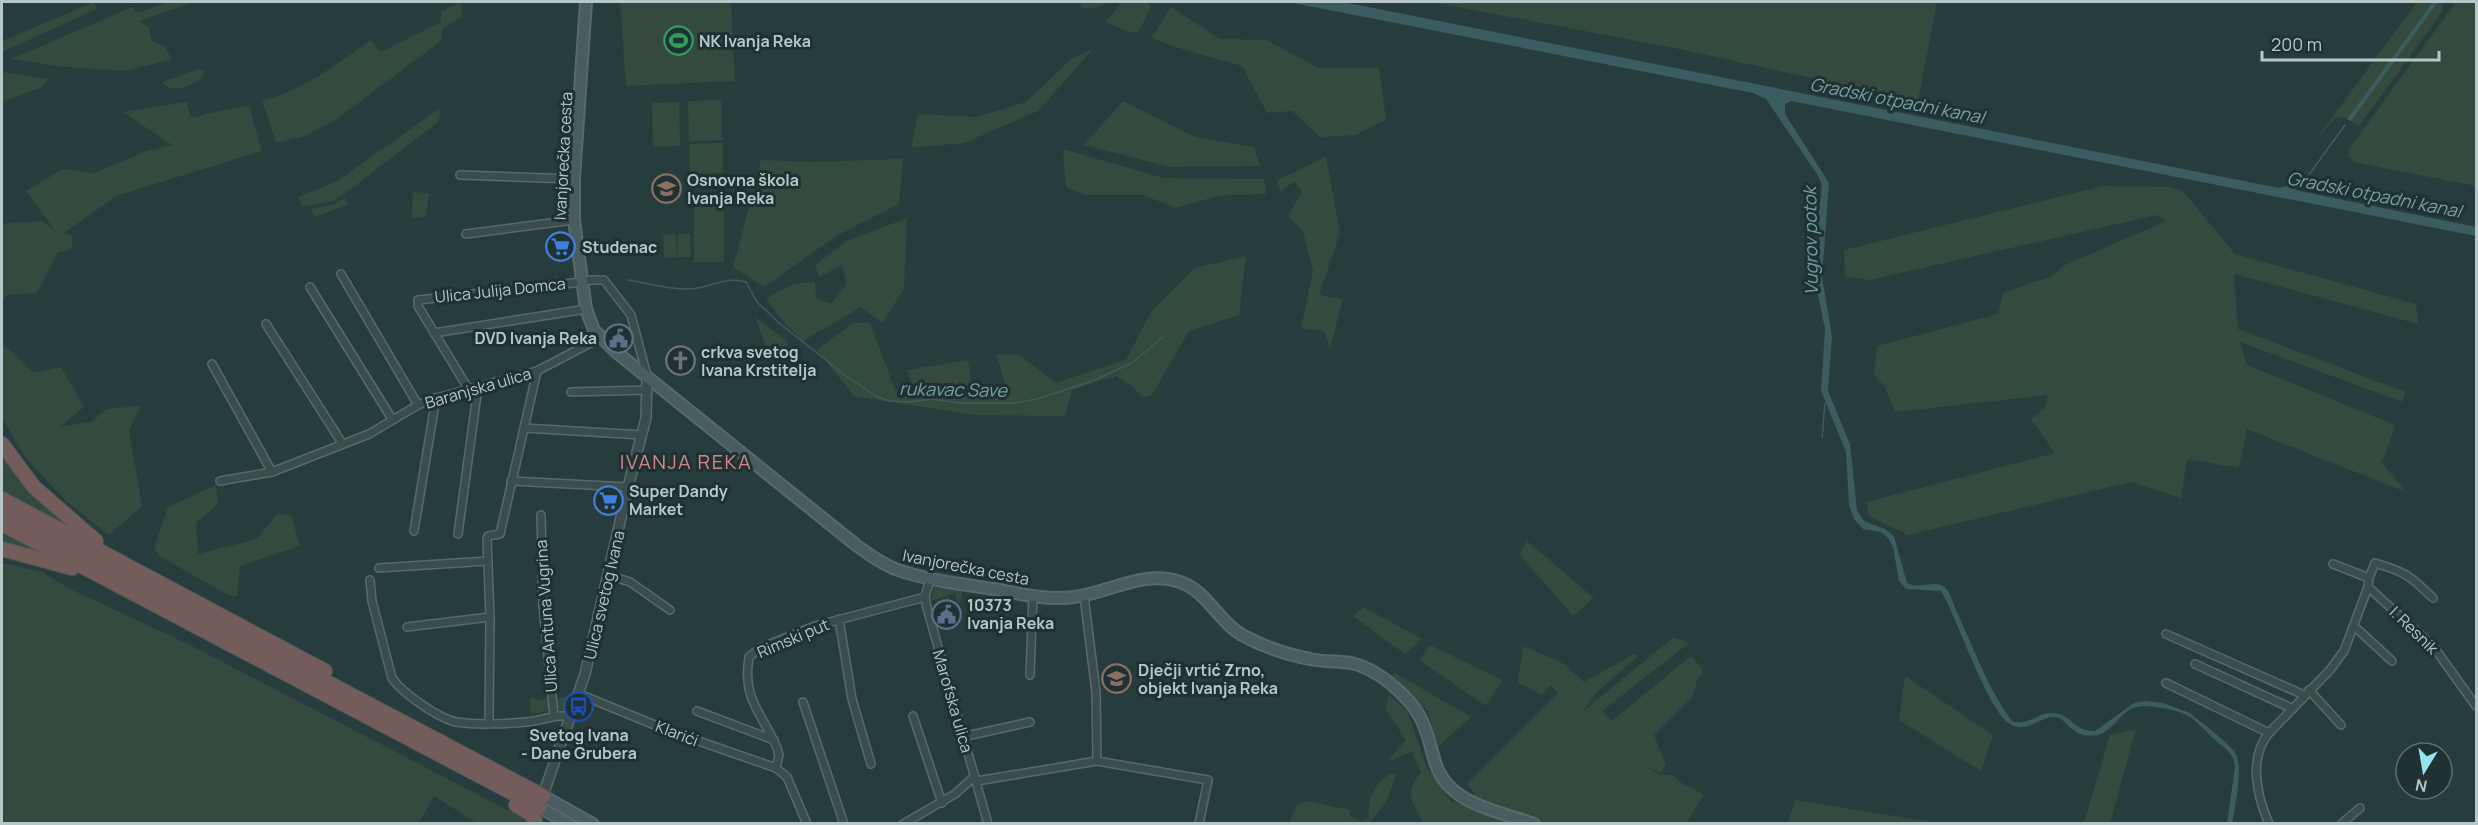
<svg xmlns="http://www.w3.org/2000/svg" width="2478" height="825" viewBox="0 0 2478 825" font-family="Manrope,sans-serif">
  <style>
    .green { fill: #344a3e }
    .water { fill: #3b5d60 }
    .lines { fill: none; stroke-linecap: round; stroke-linejoin: round }
    .stream { stroke: #3b5d60; stroke-width: 1.5 }
    .minor-casing { stroke: #59696b; stroke-width: 10 }
    .tertiary-casing { stroke: #59696b; stroke-width: 12 }
    .secondary-casing { stroke: #59696b; stroke-width: 14 }
    .motorway-casing { stroke: #49595b; stroke-width: 16 }
    .minor { stroke: #3b4c4d; stroke-width: 7 }
    .tertiary { stroke: #3b4c4d; stroke-width: 9 }
    .secondary { stroke: #495d60; stroke-width: 10 }
    .motorway { stroke: #735c59; stroke-width: 14 }
    .labels { text-anchor: middle; stroke-width: 6; stroke-linejoin: round; paint-order: stroke }
    .poi-label { font-size: 16px; font-weight: bold; fill: #b7c6c8; stroke: #203133; text-anchor: start }
    .street-label { font-size: 16px; fill: #b7c6c8; stroke: #203133 }
    .water-label { font-size: 18px; font-style: italic; fill: #74a0a4; stroke: #203133 }
    .quarter-label { font-size: 20px; letter-spacing: 1.5px; fill: #d48589; stroke: #203133 }
  </style>
  <rect width="100%" height="100%" fill="#273c3d"/>
  <g class="green">
    <polygon points="94,2 97,9 2,52 2,41"/>
    <polygon points="169,2 193,2 140,21 142,24 148,26 152,41 164,46 172,59 126,71 65,67 11,59 132,7 138,13"/>
    <path d="M461,2L462,16L442,29L441,41L337,119L305,136L276,143L262,100C298,94 341,61 371,40L381,52L441,22V11Z"/>
    <polygon points="620,2 731,2 735,81 626,86"/>
    <polygon points="1082,2 1108,2 1096,8 1081,8"/>
    <polygon points="1122,2 1149,2 1151,7 1138,33 1128,32 1106,22"/>
    <polygon points="1432,2 1937,2 1918,101 1679,49"/>
    <polygon points="2417,2 2433,2 2347,119 2344,117 2334,119 2312,145"/>
    <polygon points="2438,2 2442,2 2442,11 2437,19 2361,123 2359,125 2351,121"/>
    <polygon points="2456,2 2476,2 2476,186 2354,162 2348,156 2349,149"/>
    <polygon points="1171,7 1220,39 1267,40 1318,68 1379,68 1386,120 1355,135 1320,137 1292,111 1267,113 1242,66 1175,47 1151,38"/>
    <polygon points="1094,48 1038,111 964,143 911,148 918,114 977,117 1026,102 1071,59"/>
    <path d="M198,69L204,71L203,78C190,85 174,96 162,82Z"/>
    <polygon points="2,72 49,79 42,87 2,102"/>
    <polygon points="721,100 722,140 689,141 688,101"/>
    <polygon points="1123,101 1195,137 1254,147 1260,166 1170,167 1084,145"/>
    <polygon points="187,102 190,116 198,117 204,114 249,106 262,151 116,196 64,233 73,237 72,246 67,251 58,252 37,293 7,295 2,301 2,224 43,221 56,232 26,191 63,169 95,173 146,151 172,145 123,112"/>
    <polygon points="679,102 680,146 653,147 652,103"/>
    <polygon points="440,108 439,121 355,186 333,201 302,207 298,197 336,182"/>
    <polygon points="723,143 723,173 690,174 689,144"/>
    <polygon points="1063,149 1163,178 1264,179 1266,194 1218,196 1176,208 1143,195 1085,195 1066,187"/>
    <polygon points="1326,157 1340,233 1319,295 1343,299 1330,348 1324,331 1301,328 1313,271 1303,231 1288,216 1302,192 1294,181 1281,192 1277,180"/>
    <polygon points="903,159 899,204 836,236 764,287 733,267 761,160 813,162"/>
    <polygon points="2103,186 2170,187 2183,191 2235,254 2416,304 2418,324 2234,274 2238,329 2405,392 2402,402 2240,342 2247,365 2395,425 2385,457 2381,461 2406,492 2247,429 2239,468 2187,459 2181,498 2131,482 1908,535 1869,516 1866,502 2055,453 2031,419 2045,408 2048,395 1895,412 1884,386 1874,374 1877,346 1998,314 2003,293 2052,276 2063,266 2166,221 2157,215 1869,280 1845,277 1844,250"/>
    <polygon points="413,192 429,193 426,216 412,218"/>
    <rect x="694" y="194" width="30" height="68"/>
    <polygon points="345,198 349,204 315,217 311,209 332,205"/>
    <polygon points="907,218 904,289 882,323 861,307 803,341 780,318 766,298 794,284 815,282 816,298 831,304 847,284 842,265 819,277 815,265 845,242"/>
    <polygon points="676,234 677,257 664,258 663,235"/>
    <polygon points="678,234 690,234 691,257 678,257"/>
    <polygon points="1246,256 1239,315 1189,331 1152,395 1142,397 1132,386 1116,376 1072,390 1065,416 974,415 854,396 817,350 853,323 870,323 898,398 915,396 907,370 968,360 973,389 1007,389 996,355 1019,354 1055,383 1126,360 1151,312 1195,268"/>
    <polygon points="755,317 786,340 793,363 765,344"/>
    <polygon points="2,343 34,373 61,367 84,407 59,427 91,422 107,409 140,406 129,431 142,506 109,535 66,501 25,457 2,418"/>
    <polygon points="2,450 88,539 2,495"/>
    <polygon points="216,485 218,504 196,523 198,554 257,539 277,514 291,515 300,546 240,566 237,596 230,596 159,556 154,548 168,507"/>
    <polygon points="2,531 54,558 2,545"/>
    <polygon points="1527,541 1594,598 1573,616 1519,554"/>
    <polygon points="2,563 40,571 68,588 190,645 529,821 529,823 477,823 434,796 419,823 2,823"/>
    <polygon points="934,587 963,590 961,601 958,603 955,593 931,601"/>
    <polygon points="1363,607 1422,639 1405,654 1353,616"/>
    <polygon points="1674,637 1689,643 1602,711 1612,721 1691,656 1701,667 1703,674 1698,677 1693,696 1654,735 1666,765 1661,773 1647,767 1660,775 1673,775 1680,782 1704,795 1686,823 1540,823 1474,799 1474,793 1467,784 1558,693 1551,685 1542,695 1517,682 1524,646 1564,664 1584,682 1634,654 1638,656 1599,690 1581,713"/>
    <polygon points="1430,645 1502,680 1486,706 1419,660"/>
    <polygon points="1395,673 1471,717 1438,747 1428,711 1389,676"/>
    <polygon points="1905,676 1993,735 1981,771 1899,720"/>
    <path d="M1389,695L1408,712L1427,768L1451,801L1520,823H1423C1412,800 1403,795 1421,772L1412,752L1388,761L1406,740L1385,708Z"/>
    <polygon points="530,697 540,700 548,698 549,711 531,714"/>
    <circle cx="563" cy="704" r="7"/>
    <polygon points="2136,729 2110,823 2084,823 2110,735"/>
    <path d="M1392,773L1396,774L1387,801L1370,823H1289L1297,805L1308,801L1350,810V816L1362,822L1369,818C1367,797 1373,785 1392,773Z"/>
    <polygon points="1795,800 1939,823 1788,823"/>
  </g>
  <g class="water">
    <path d="M1288,2H1343L2279,188L2286,186L2298,188L2295,190L2476,227V236L1791,101L1785,104V114L1829,183L1822,277L1832,337L1828,391L1850,444L1857,510L1864,521L1885,529L1894,536L1907,583C1919,590 1932,580 1943,586C1950,590 1953,603 1956,610C1974,648 1987,687 2012,721C2028,727 2038,712 2053,713C2071,713 2073,732 2095,731L2134,703L2146,701L2163,703L2190,713C2200,722 2230,743 2236,754C2243,769 2235,807 2232,823H2227L2235,767C2234,752 2224,748 2214,739C2206,732 2199,723 2190,717C2179,710 2146,703 2133,708C2119,714 2112,732 2097,735C2070,740 2067,715 2053,717C2039,718 2025,734 2010,724C1987,710 1958,619 1941,591L1906,589L1899,581L1893,547L1888,538L1881,532L1863,529L1854,519L1849,505L1846,452L1821,391L1825,329L1816,285L1820,253L1818,221L1822,185L1817,174L1766,99L1753,93Z"/>
    <polygon points="2433,2 2438,2 2351,121 2347,119"/>
  </g>
  <g class="lines">
    <g class="stream">
      <polyline points="2308,176 2345,125"/>
      <path d="M628,280C648,283 669,290 690,289C710,288 725,276 746,282L757,302L779,323L846,376L876,396L889,401L909,402L931,399L961,403H1015L1037,399L1092,381L1132,363L1163,337"/>
      <polyline points="1822,438 1825,403"/>
    </g>
    <defs>
      <g id="minor">
        <polyline points="460,175 574,179"/>
        <polyline points="466,234 574,220"/>
        <polyline points="341,274 418,405"/>
        <polyline points="310,287 392,419"/>
        <polyline points="266,324 342,443"/>
        <polyline points="434,333 586,309"/>
        <polyline points="212,364 272,472"/>
        <polyline points="469,390 418,306 418,300 582,282 591,280 604,280 631,315 647,376"/>
        <polyline points="571,392 648,390"/>
        <polyline points="524,428 642,435"/>
        <polyline points="220,481 272,472 369,434 418,405 436,398 537,371 600,338"/>
        <polyline points="511,481 628,487"/>
        <polyline points="541,515 543,606 554,716"/>
        <polyline points="414,531 436,398"/>
        <polyline points="458,534 478,387"/>
        <polyline points="379,568 488,561"/>
        <polyline points="608,575 630,582 670,610"/>
        <polyline points="930,578 925,597 927,608 988,824"/>
        <path d="M2369,578L2375,563C2406,572 2410,576 2433,598"/>
        <path d="M370,580L372,601L392,678C402,693 438,718 456,722C475,725 506,724 526,722C542,721 556,713 571,717"/>
        <polyline points="2368,587 2433,646 2476,706"/>
        <polyline points="1084,596 1096,692 1097,761"/>
        <polyline points="839,619 852,699 871,764"/>
        <polyline points="2354,626 2392,661"/>
        <polyline points="407,627 490,617"/>
        <polyline points="2166,634 2304,695"/>
        <polyline points="2195,664 2291,708"/>
        <polyline points="1030,675 1033,595"/>
        <polyline points="2166,683 2269,733"/>
        <polyline points="2309,690 2341,725"/>
        <polyline points="579,694 667,730 776,768"/>
        <polyline points="803,702 844,824"/>
        <polyline points="697,711 774,740"/>
        <polyline points="913,716 942,803"/>
        <polyline points="489,722 490,617 487,539 488,536 500,534 537,371"/>
        <polyline points="962,737 1030,722"/>
        <polyline points="977,781 1097,761 1208,780 1199,824"/>
        <path d="M807,824L787,777L776,768L779,755L777,748C761,711 742,700 749,657L760,648L815,626L925,597"/>
        <polyline points="903,824 955,794 975,776"/>
        <path d="M2269,824C2257,796 2248,758 2269,733L2330,670L2344,651L2368,587L2369,578L2333,564"/>
        <polyline points="2341,824 2360,808"/>
      </g>
      <polyline id="tertiary" points="541,801 585,674 628,487 646,418 647,377"/>
      <g id="secondary">
        <path d="M586,2L574,179V220L586,309L594,330L616,352L856,545C868,554 881,563 895,569C926,580 961,584 993,589C1019,593 1047,601 1074,597C1109,593 1144,569 1180,582C1208,591 1220,625 1246,637C1265,647 1288,655 1310,659C1323,662 1337,661 1351,663C1371,667 1390,682 1404,696C1427,719 1427,737 1436,765C1450,805 1499,811 1534,824"/>
        <polyline points="543,796 593,824"/>
        <polyline points="539,807 569,824"/>
      </g>
      <g id="motorway">
        <polyline points="2,444 34,487 96,541"/>
        <polyline points="2,499 325,671"/>
        <polyline points="2,511 543,796"/>
        <polyline points="2,524 539,807"/>
        <polyline points="2,549 72,568"/>
        <polyline points="516,805 531,814 535,821"/>
      </g>
    </defs>
    <use href="#minor" class="minor-casing"/>
    <use href="#tertiary" class="tertiary-casing"/>
    <use href="#secondary" class="secondary-casing"/>
    <use href="#motorway" class="motorway-casing"/>
    <use href="#minor" class="minor"/>
    <use href="#tertiary" class="tertiary"/>
    <use href="#secondary" class="secondary"/>
    <use href="#motorway" class="motorway"/>
  </g>
  <defs>
    <symbol id="stadium-ring" viewBox="-11 -11 22 22"><circle r="9.5" fill="#203133" stroke="#2e9e5b" stroke-width="1.5"/><path d="M0-5a6.5 5 0 1 0 0 10a6.5 5 0 1 0 0-10ZM-3.5-1.8h7v3.6h-7Z" fill="#2e9e5b"/></symbol>
    <symbol id="school-ring" viewBox="-11 -11 22 22"><circle r="9.5" fill="#203133" stroke="#8d6e63" stroke-width="1.5"/><path d="M0-5L7-2L0 1L-7-2ZM-4 1L0 2.5L4 1V4Q0 6-4 4Z" fill="#8d6e63"/></symbol>
    <symbol id="supermarket-ring" viewBox="-11 -11 22 22"><circle r="9.5" fill="#203133" stroke="#3f7fe0" stroke-width="1.5"/><path d="M-6-5.5h2.5l.6 2H6L4.5 2H-2.5L-4.4-4H-6ZM-1.5 3.2a1.3 1.3 0 1 0 .1 0ZM3 3.2a1.3 1.3 0 1 0 .1 0Z" fill="#3f7fe0"/></symbol>
    <symbol id="civic-ring" viewBox="-11 -11 22 22"><circle r="9.5" fill="#203133" stroke="#5c6f8a" stroke-width="1.5"/><path d="M-.6-6.5H3V-4.5H.6V-3L4-1V1h2V6H-6V1h2V-1L-.6-3ZM-1.2 2.5V6h2.4V2.5Z" fill="#5c6f8a"/></symbol>
    <symbol id="church-ring" viewBox="-11 -11 22 22"><circle r="9.5" fill="#203133" stroke="#6b7280" stroke-width="1.5"/><path d="M-1.2-6h2.4v3.5h3.3v2.4h-3.3V6h-2.4V-.1h-3.3v-2.4h3.3Z" fill="#6b7280"/></symbol>
    <symbol id="bus-ring" viewBox="-11 -11 22 22"><circle r="9.5" fill="#203133" stroke="#1a4fb4" stroke-width="1.5"/><path d="M-5-6H5V4H4V6H2V4H-2V6H-4V4H-5ZM-3.5-4V0h7V-4ZM-3.5 1.2v1.5H-2V1.2ZM2 1.2v1.5H3.5V1.2Z" fill="#1a4fb4"/></symbol>
  </defs>
  <g fill-rule="evenodd">
    <use href="#stadium-ring" x="662" y="24" width="33" height="33"/>
    <use href="#school-ring" x="650" y="172" width="33" height="33"/>
    <use href="#supermarket-ring" x="544" y="230" width="33" height="33"/>
    <use href="#civic-ring" x="602" y="322" width="33" height="33"/>
    <use href="#church-ring" x="664" y="344" width="33" height="33"/>
    <use href="#supermarket-ring" x="592" y="484" width="33" height="33"/>
    <use href="#civic-ring" x="930" y="598" width="33" height="33"/>
    <use href="#school-ring" x="1100" y="662" width="33" height="33"/>
    <use href="#bus-ring" x="562" y="690" width="33" height="33"/>
  </g>
  <g class="labels">
    <g class="poi-label">
      <text x="699" y="47">NK Ivanja Reka</text>
      <text x="687" y="186">Osnovna škola<tspan x="687" dy="18">Ivanja Reka</tspan></text>
      <text x="582" y="253">Studenac</text>
      <text x="597" y="344" text-anchor="end">DVD Ivanja Reka</text>
      <text x="701" y="358">crkva svetog<tspan x="701" dy="18">Ivana Krstitelja</tspan></text>
      <text x="629" y="497">Super Dandy<tspan x="629" dy="18">Market</tspan></text>
      <text x="967" y="611">10373<tspan x="967" dy="18">Ivanja Reka</tspan></text>
      <text x="1138" y="676">Dječji vrtić Zrno,<tspan x="1138" dy="18">objekt Ivanja Reka</tspan></text>
      <text x="579" y="741" text-anchor="middle">Svetog Ivana<tspan x="579" dy="18">- Dane Grubera</tspan></text>
    </g>
    <g class="street-label">
      <text transform="translate(563 156) rotate(-87)" y="6">Ivanjorečka cesta</text>
      <text transform="translate(500 290) rotate(-6)" y="6">Ulica Julija Domca</text>
      <text transform="translate(478 388) rotate(-16)" y="6">Baranjska ulica</text>
      <text transform="translate(966 567) rotate(11)" y="6">Ivanjorečka cesta</text>
      <text transform="translate(604 595) rotate(-77)" y="6">Ulica svetog Ivana</text>
      <text transform="translate(546 616) rotate(-94)" y="6">Ulica Antuna Vugrina</text>
      <text transform="translate(2414 630) rotate(44)" y="6">I. Resnik</text>
      <text transform="translate(793 638) rotate(-23)" y="6">Rimski put</text>
      <text transform="translate(953 701) rotate(74)" y="6">Marofska ulica</text>
      <text transform="translate(677 733) rotate(21)" y="6">Klarići</text>
    </g>
    <g class="water-label">
      <text transform="translate(1897 101) rotate(11)" y="6">Gradski otpadni kanal</text>
      <text transform="translate(2374 195) rotate(11)" y="6">Gradski otpadni kanal</text>
      <text transform="translate(1811 241) rotate(-91)" y="6">Vugrov potok</text>
      <text transform="translate(953 390) rotate(1)" y="6">rukavac Save</text>
    </g>
    <g class="quarter-label">
      <text x="686" y="469">IVANJA REKA</text>
    </g>
  </g>
  <rect width="2478" height="825" fill="none" stroke="#b7c6c8" stroke-width="6"/>
  <g transform="translate(2424 771) rotate(191)"><circle r="28" fill="#203133" stroke="#5c6d6f" stroke-width="1.5"/>
  <path d="M0-4.5L10 22L0 15L-10 22Z" fill="#96e4ef"/>
  <text y="-9" font-size="16" font-weight="bold" text-anchor="middle" fill="#b7c6c8">N</text>
  </g>
  <path d="M2262 51v9h177v-9" fill="none" stroke="#b7c6c8" stroke-width="3"/>
  <text x="2271" y="51" font-size="18" fill="#b7c6c8" stroke="#203133" stroke-width="4.5" paint-order="stroke">200 m</text>
</svg>
